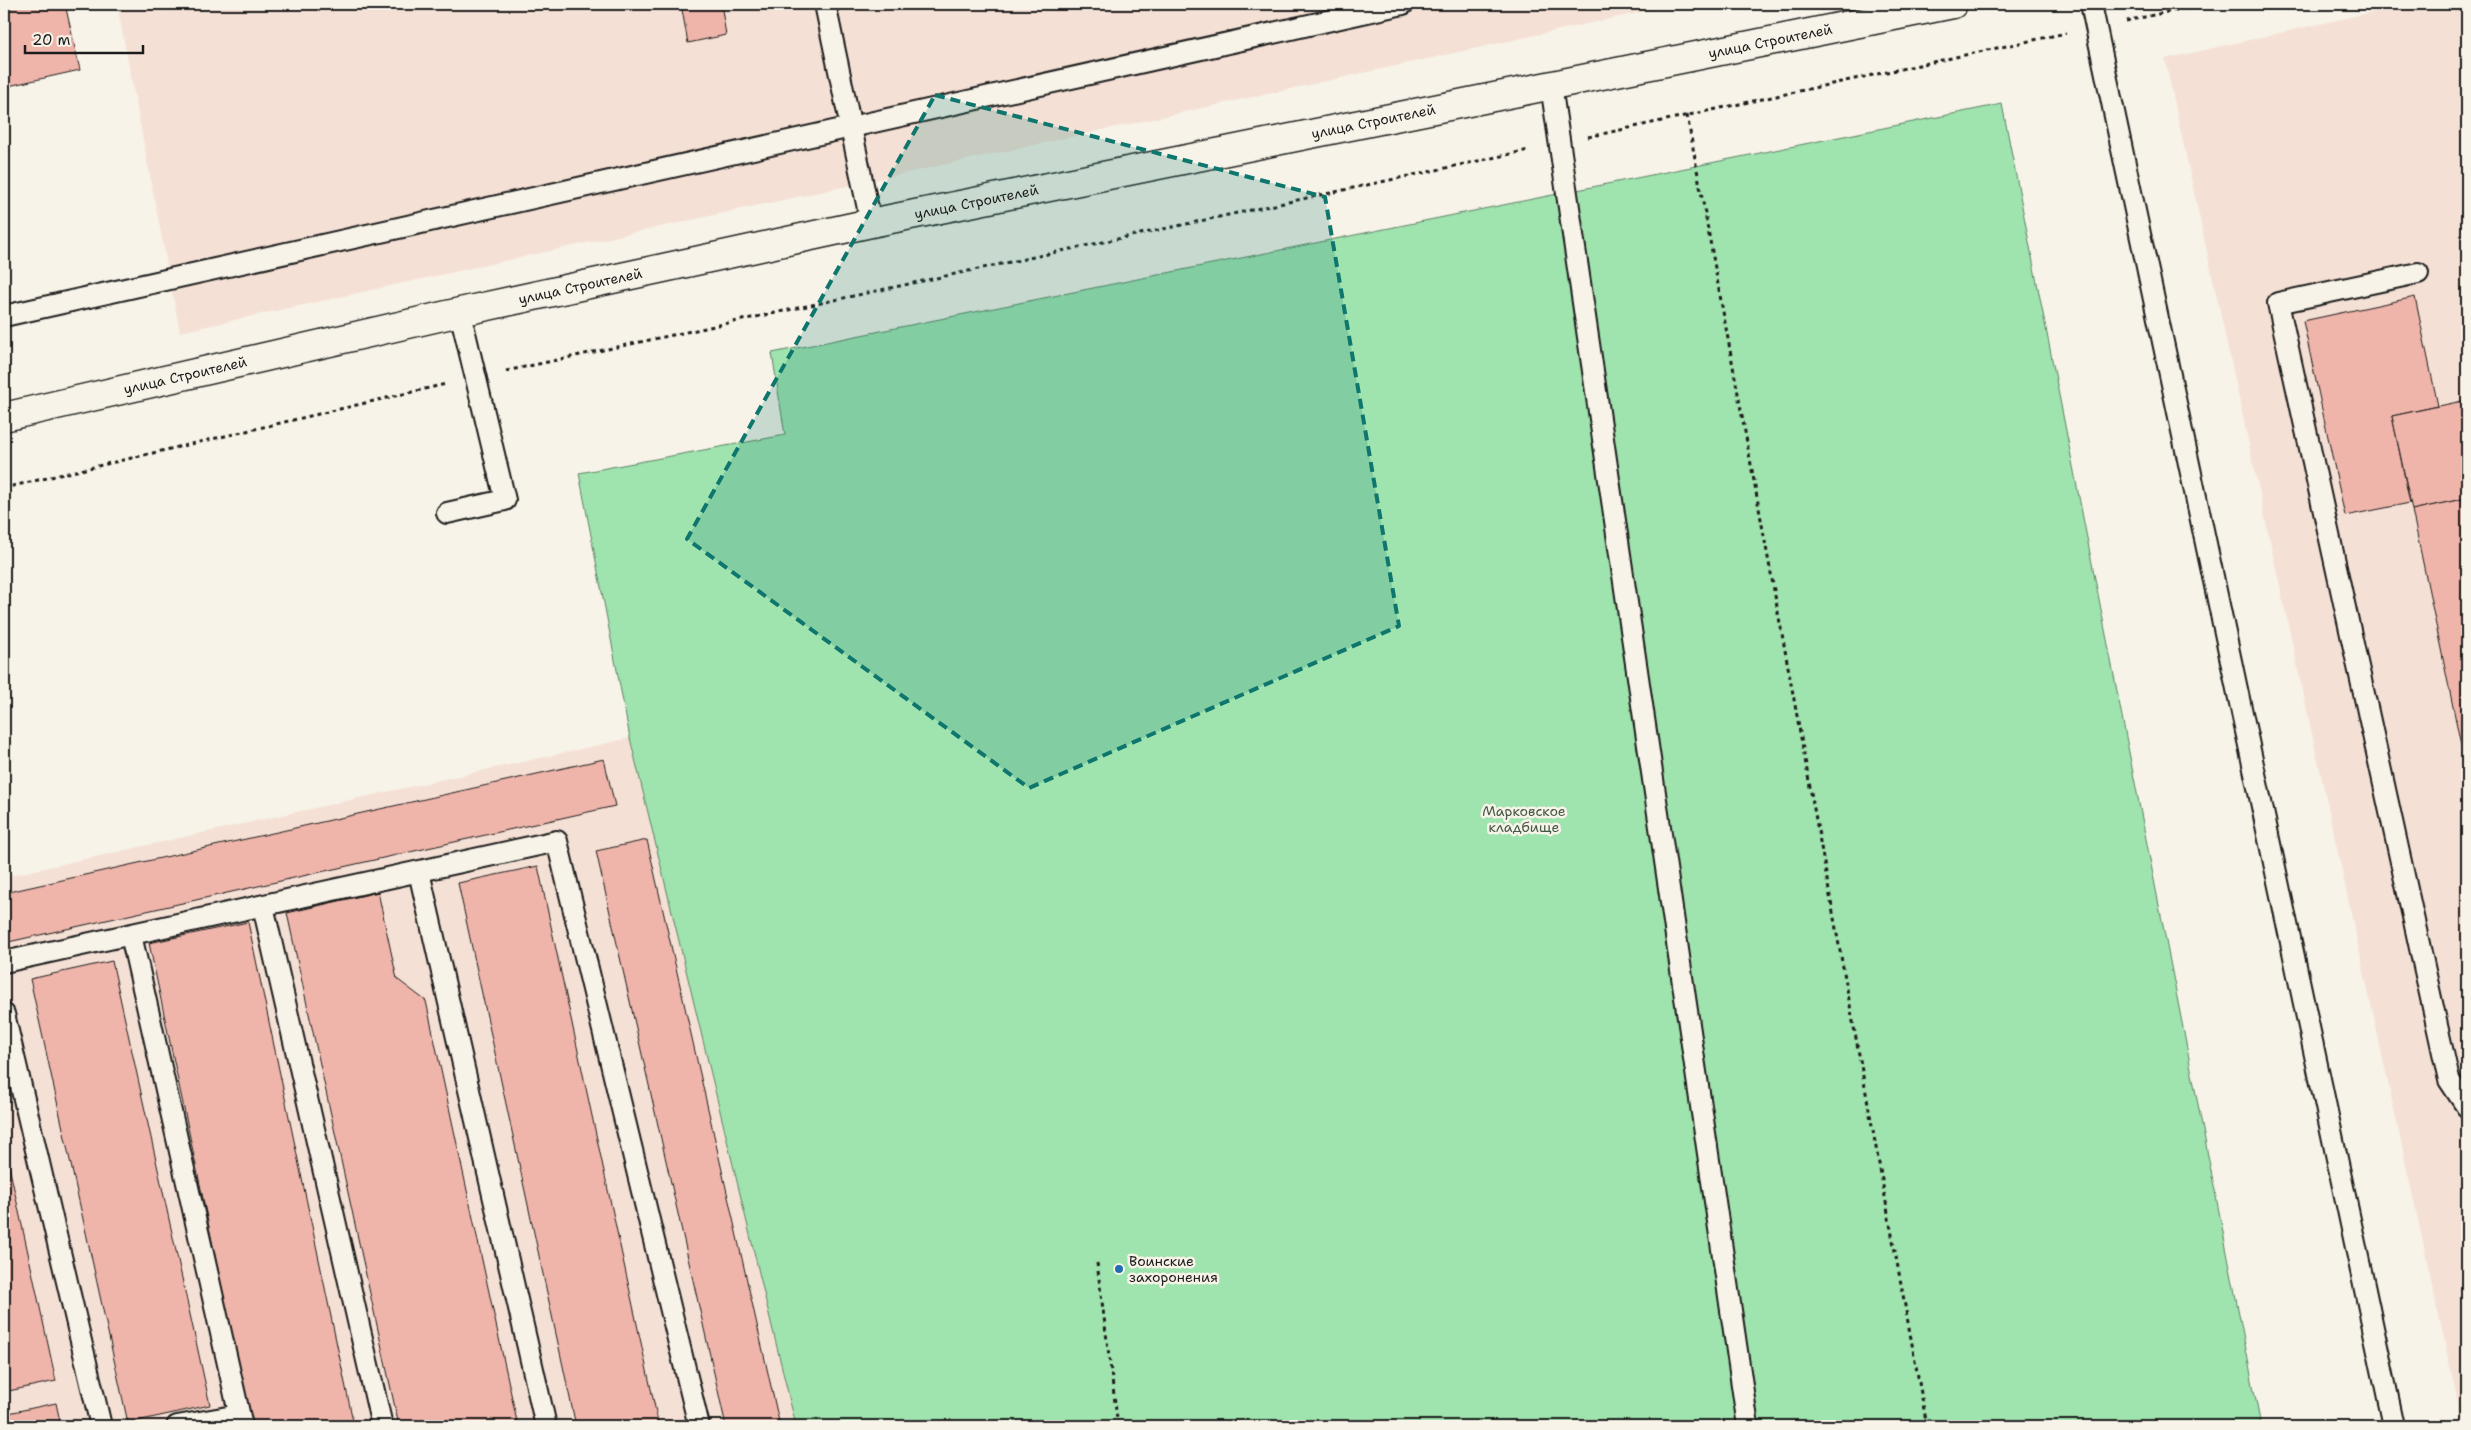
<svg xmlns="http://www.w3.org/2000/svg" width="2471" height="1430" viewBox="0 0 2471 1430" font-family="'Shantell Sans',sans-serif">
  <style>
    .built { fill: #f5e0d5 }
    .green { fill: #9fe3ae; stroke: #5e8065 }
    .building { fill: #efb5aa; stroke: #1c1c1c }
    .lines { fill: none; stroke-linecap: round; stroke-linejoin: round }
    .service-casing { stroke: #1c1c1c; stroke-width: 24 }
    .primary-casing { stroke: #1c1c1c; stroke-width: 31 }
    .path { stroke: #1c1c1c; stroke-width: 3; stroke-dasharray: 4 4; stroke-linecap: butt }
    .service { stroke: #f7f3e8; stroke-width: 20 }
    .primary { stroke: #f7f3e8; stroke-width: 28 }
    .marked { fill: #0f766e; fill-opacity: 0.2; stroke: #0f766e; stroke-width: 4; stroke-dasharray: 10 6; stroke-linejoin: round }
    .poi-dot { fill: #1f6fb2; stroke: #f7f3e8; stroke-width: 2 }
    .labels { text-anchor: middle; stroke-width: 5; stroke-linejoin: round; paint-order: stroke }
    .street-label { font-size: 14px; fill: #1c1c1c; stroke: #f7f3e8 }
    .park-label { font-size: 14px; fill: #435848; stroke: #f7f3e8 }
    .poi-label { font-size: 14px; fill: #1c1c1c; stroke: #f7f3e8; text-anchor: start }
  </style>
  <rect width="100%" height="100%" fill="#f7f3e8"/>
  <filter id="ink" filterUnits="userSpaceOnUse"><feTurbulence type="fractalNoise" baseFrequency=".02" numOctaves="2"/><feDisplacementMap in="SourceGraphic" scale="10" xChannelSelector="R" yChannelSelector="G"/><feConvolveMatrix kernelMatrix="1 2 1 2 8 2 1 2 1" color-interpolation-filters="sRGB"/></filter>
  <g filter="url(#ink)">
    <g class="built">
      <polygon points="117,4 1678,4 180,332"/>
      <polygon points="2408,4 2467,4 2467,1426 2463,1426 2165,59"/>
      <polygon points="630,738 796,1426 4,1426 4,877"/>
    </g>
    <polygon class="green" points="2002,104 2261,1426 796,1426 630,738 579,473 785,435 772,353"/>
    <g class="building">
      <polygon points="4,4 65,4 80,70 4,87"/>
      <polygon points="681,4 721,4 726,35 688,43"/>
      <polygon points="2415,297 2438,406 2392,416 2410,503 2345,516 2303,321"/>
      <polygon points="2467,400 2467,498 2412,510 2392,416"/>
      <polygon points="2467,498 2467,774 2412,510"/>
      <polygon points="604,759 615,806 4,943 4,893"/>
      <polygon points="647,840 780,1426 726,1426 596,851"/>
      <polygon points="538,866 659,1426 576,1426 458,883"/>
      <polygon points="378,892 397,979 426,1001 518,1426 399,1426 287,913"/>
      <polygon points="248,922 354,1426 251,1426 149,943"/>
      <polygon points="112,961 210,1405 128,1423 30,979"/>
      <polygon points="4,1143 56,1381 4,1392"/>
      <polygon points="56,1403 61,1426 4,1426 4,1414"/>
    </g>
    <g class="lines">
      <defs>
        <g id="service">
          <polyline points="825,4 871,223"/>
          <polyline points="2091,4 2394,1426"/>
          <polyline points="1551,85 1748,1426"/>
          <polyline points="2418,273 2278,303 2449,1080 2467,1107"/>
          <polyline points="4,316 1403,4"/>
          <polyline points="447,513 505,500 460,312"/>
          <polyline points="419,872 546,1426"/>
          <polyline points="263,906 382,1426"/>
          <polyline points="131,935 242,1426"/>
          <polyline points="4,962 557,841 699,1426"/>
          <polyline points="4,1014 101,1426"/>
          <polyline points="177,1426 239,1415"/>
        </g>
        <g id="primary">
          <path id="s1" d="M4,417L460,312L871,223L1953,4"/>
        </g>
      </defs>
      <use href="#service" class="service-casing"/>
      <use href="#primary" class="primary-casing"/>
      <g class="path">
        <polyline points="2126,21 2204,4"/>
        <polyline points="1687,115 1927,1426"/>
        <polyline points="1588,137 2066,33"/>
        <polyline points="506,371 1529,150"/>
        <polyline points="4,488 446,384"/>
        <polyline points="1097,1263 1118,1426"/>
      </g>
      <use href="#service" class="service"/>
      <use href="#primary" class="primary"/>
    </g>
  </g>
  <path class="marked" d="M935,95L1325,197L1399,626L1029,788L687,539Z"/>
  <circle class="poi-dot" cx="1119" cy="1269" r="5"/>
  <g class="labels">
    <g class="street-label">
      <text dy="5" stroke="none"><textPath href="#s1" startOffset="1806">улица Строителей</textPath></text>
      <text dy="5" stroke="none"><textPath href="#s1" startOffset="1401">улица Строителей</textPath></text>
      <text dy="5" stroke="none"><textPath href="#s1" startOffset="996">улица Строителей</textPath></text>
      <text dy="5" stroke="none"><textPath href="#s1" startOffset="591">улица Строителей</textPath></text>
      <text dy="5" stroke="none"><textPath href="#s1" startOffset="186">улица Строителей</textPath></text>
    </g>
    <g class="park-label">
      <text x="1524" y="816">Марковское<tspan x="1524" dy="16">кладбище</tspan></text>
    </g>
    <g class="poi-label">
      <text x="1129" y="1266">Воинские<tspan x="1129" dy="16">захоронения</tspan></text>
    </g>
  </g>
  <rect width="2471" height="1430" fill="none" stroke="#f7f3e8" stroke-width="20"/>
  <rect x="10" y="10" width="2451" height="1410" fill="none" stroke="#1c1c1c" stroke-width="2" filter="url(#ink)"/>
  <path d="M25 45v8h118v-8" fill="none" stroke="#1c1c1c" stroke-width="2.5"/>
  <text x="32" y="45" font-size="15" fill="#1c1c1c" stroke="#f7f3e8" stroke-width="4" paint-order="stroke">20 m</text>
</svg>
